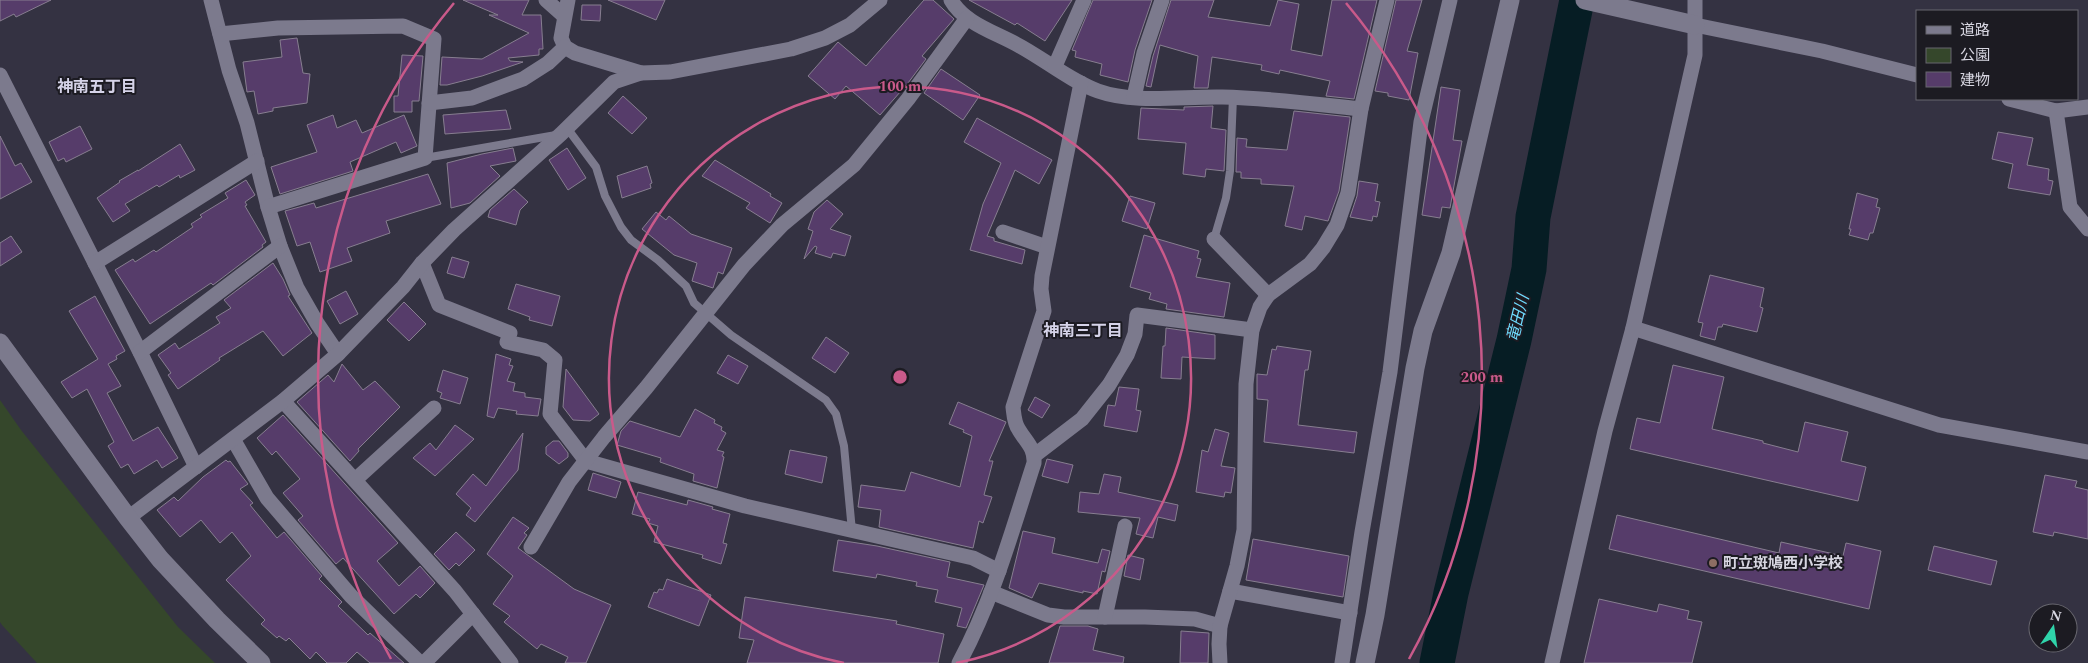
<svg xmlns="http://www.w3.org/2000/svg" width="2088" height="663" font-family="Spectral,'Noto Sans JP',serif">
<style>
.green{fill:#35472b}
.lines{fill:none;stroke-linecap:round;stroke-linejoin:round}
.river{stroke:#061d24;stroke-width:35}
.building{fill:#563c6a;stroke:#877e90}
.service{stroke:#7c7a8d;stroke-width:8}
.minor{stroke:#7c7a8d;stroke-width:15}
.tertiary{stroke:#7c7a8d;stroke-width:19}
.ring{fill:none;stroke:#c95a8a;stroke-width:2.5}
.education-dot{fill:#8d6e63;stroke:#1c1b22;stroke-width:2}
.labels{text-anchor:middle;stroke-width:4;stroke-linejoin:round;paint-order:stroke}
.poi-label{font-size:15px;font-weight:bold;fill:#d7d6e1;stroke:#1c1b22;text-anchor:start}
.neighbourhood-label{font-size:16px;font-weight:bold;fill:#d5d3e8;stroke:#1c1b22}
.water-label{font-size:16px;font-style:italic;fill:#6fdbfe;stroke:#1c1b22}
.centre{fill:#c95a8a;stroke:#1c1b22;stroke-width:2.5}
.ring-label{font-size:15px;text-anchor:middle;font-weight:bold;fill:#c95a8a;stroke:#1c1b22;stroke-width:4;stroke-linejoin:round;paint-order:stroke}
</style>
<rect width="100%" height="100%" fill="#343242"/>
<path class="green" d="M0 400 21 430 178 627 215 663H37L2 625 0 622Z"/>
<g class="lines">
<path class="river" d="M1437 663 1451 593 1514 340 1529 269 1533 217 1577 0"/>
</g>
<g class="building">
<path d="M0 0H51L16 17 14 14 0 21Z"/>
<path d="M463 0H529L522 15H541L543 49H539V55L508 58 510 61 523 62 482 76 447 85H440L442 57 482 59 529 33 489 15H498Z"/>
<path d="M608 0H665L656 20Z"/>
<path d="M924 0H933L954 19 922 56 926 59 908 83 880 115 846 86 835 99 808 76 838 42 866 66Z"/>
<path d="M969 0H1072L1045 41 1017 23 1015 25Z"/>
<path d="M1093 0H1152L1135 50 1128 82 1100 75 1102 64 1075 57 1076 51 1072 50Z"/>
<path d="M1171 0H1214L1208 17 1270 26 1278 0 1299 4 1291 50 1322 56 1332 0H1377L1354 99 1326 96 1330 81 1280 70 1279 74 1261 70 1262 65 1212 57 1208 88H1194L1198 56 1160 45 1151 87 1146 86 1153 56Z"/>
<path d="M1396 0H1422L1407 51 1418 53 1409 100 1388 96V93L1375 91Z"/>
<path d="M582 5H601L600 21 581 20Z"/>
<path d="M297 38 303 73 310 74 307 103 273 108V111L258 114 254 91 247 92 243 62 282 57 280 40Z"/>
<path d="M402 55 423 56 419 101H412V112H394V96H398Z"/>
<path d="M941 69 980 95 963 120 924 93Z"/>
<path d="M1441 87 1460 90 1453 140 1462 141 1450 208 1442 207 1440 218 1422 215Z"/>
<path d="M623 96 647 118 632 134 608 113Z"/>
<path d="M1213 106 1211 128 1226 130 1224 171 1206 169 1205 177 1183 174 1186 143 1138 139 1141 108 1184 110V107Z"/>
<path d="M506 110 511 129 445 134 443 115Z"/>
<path d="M1294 111 1350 117V119L1339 191 1328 221 1305 216 1302 230 1285 226 1294 186 1261 184V179L1241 178V172H1236L1237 138 1247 139 1246 147 1287 150Z"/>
<path d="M333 115 337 128 356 120 362 133 404 115 417 146 401 153 396 142 350 162 353 171 280 194 271 167 317 152 307 125Z"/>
<path d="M977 118 1052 160 1039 184 1015 170 987 236 994 238V241L1025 250 1022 264 970 250 983 204 1001 163 964 142Z"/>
<path d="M80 126 92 149 66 162 64 158 58 161 49 142Z"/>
<path d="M1998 132 2033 138 2027 165 2049 169 2048 180 2053 181 2050 195 2008 188 2013 164 1992 159Z"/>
<path d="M0 136 15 166 21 163 32 182 0 199Z"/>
<path d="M180 144 195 170 180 178 179 175 159 187 157 185 125 204 130 211 113 222 97 198 120 182 119 181 138 170V171Z"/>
<path d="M513 148 516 161 490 166 500 176 470 203 451 208 447 163 482 154Z"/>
<path d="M567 148 586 178 568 190 549 160Z"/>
<path d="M715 160 771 194 770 196 782 203 770 223 746 208 750 203 702 176Z"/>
<path d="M647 166 652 183 650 184 651 188 622 198 617 176Z"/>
<path d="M428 174 441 204 386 221 390 233 347 248 352 261 320 272 310 242 297 246 285 211 314 203 316 208Z"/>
<path d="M246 180 255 195 245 202 247 205 245 206 266 242 262 245 263 247 213 285 211 283 150 324 115 270 133 259 135 262 154 250 156 252 193 227 191 224 202 217 200 215 228 198 225 193Z"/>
<path d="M1359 181 1378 184 1375 201 1380 202 1377 217 1373 216 1372 221 1350 217 1357 196Z"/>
<path d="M514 189 528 202 520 210 516 225 488 217 490 210Z"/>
<path d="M1857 193 1878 199 1876 207 1880 208 1873 233H1870L1868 240 1849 235 1851 229H1849Z"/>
<path d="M1130 196 1155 203 1147 229 1122 221Z"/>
<path d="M827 200 843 214 830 229 851 236 845 256 833 253 831 258 815 253 817 247 815 246 804 259 813 231 808 229 814 212Z"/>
<path d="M656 212 666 220 669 216 691 234 732 248 723 274 718 272 713 288 692 281 697 263 674 255 642 229Z"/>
<path d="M1144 235 1199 251 1197 258 1201 259 1196 277 1230 283 1224 317 1166 309 1167 304 1149 299 1151 293 1130 287Z"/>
<path d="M11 236 22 252 0 266V243Z"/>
<path d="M452 257 469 262 464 278 447 273Z"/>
<path d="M273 263 283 279 290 295 288 296 312 333 283 356 263 331 219 358 220 360 178 389 168 375 171 373 158 355 175 343 179 349 220 323 216 317 231 308 224 300Z"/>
<path d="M1710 275 1764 288 1760 307 1763 308 1757 332 1723 324 1722 327H1718L1715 340 1700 336 1703 323 1698 322Z"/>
<path d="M516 284 560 296 552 326 529 320 530 317 508 309Z"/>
<path d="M346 291 358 314 340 324 327 301Z"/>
<path d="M95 296 125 351 116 356 117 359 108 364 121 386 107 393 133 441 158 427 178 458 162 468 157 460 134 474 128 464 121 468 108 446 114 442 87 389 72 398 61 382 98 359 69 311Z"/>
<path d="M404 302 426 324 409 341 387 320Z"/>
<path d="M1166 328 1215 335V359L1182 357 1181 379 1161 378 1163 346H1165Z"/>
<path d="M826 337 849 353 835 373 812 358Z"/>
<path d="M1277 346 1311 351 1308 370H1305L1298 425 1357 432 1354 453 1264 442 1268 400 1257 399V374L1267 375 1272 349 1276 350Z"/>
<path d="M496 354 511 359 509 365 513 366 507 381 515 383 513 391 525 393V397L541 399 538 416 516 414 517 411 498 408 494 418 487 416Z"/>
<path d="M728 355 748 366 738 384 717 373Z"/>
<path d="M342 364 363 390 375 381 400 407 358 449 359 451 350 461 297 402 328 375 334 382Z"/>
<path d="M1673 365 1724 377 1712 429 1763 441V443L1798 452 1805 422 1848 432 1841 461 1866 467 1858 501 1630 449 1637 418 1660 423Z"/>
<path d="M566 369 599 414 590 421 573 420 563 407Z"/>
<path d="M443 370 468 378 460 404 440 398 442 393 437 391Z"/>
<path d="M1119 387 1139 389 1136 410 1141 411 1137 432 1104 426 1108 405 1115 406Z"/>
<path d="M1035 397 1050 405 1042 418 1028 410Z"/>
<path d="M958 402 1006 422 989 461H993L984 495 992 497 983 523 979 521 973 548 879 527 881 510 858 507 861 485 905 491 911 472 960 487 972 436 963 432 964 430 949 424Z"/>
<path d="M695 409 715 420 714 423 722 427 721 430 726 433 717 450 724 452 722 456 724 457 717 488 693 481 694 474 660 462 661 458 617 445 621 431 630 421 680 437Z"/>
<path d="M283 415 398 543 377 561 399 586 420 566 435 583 420 598 416 594 394 614 343 558 336 564 298 520 303 516 283 493 300 479 276 451 272 455 257 438Z"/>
<path d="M455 425 474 439 435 476 413 458 430 443 436 450Z"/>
<path d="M1215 429 1229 433 1221 466 1235 468 1231 493 1225 492 1224 497 1196 492 1202 450 1208 452Z"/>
<path d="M523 433 518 470 475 522 466 515 471 508 456 494 473 474 486 486Z"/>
<path d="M553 441H559L568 453V457L559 464 546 454V447Z"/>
<path d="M790 450 827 457 822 483 785 474Z"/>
<path d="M1047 459 1073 465 1068 483 1042 476Z"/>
<path d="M226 460 228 462 230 461 248 484 240 489 253 503 250 505 277 538 284 532 322 576 319 579 342 602 338 606 368 635 370 633 404 663H370L357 652 346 663H327L316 652 310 659 289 638 286 641 279 636 277 638 261 624 265 620 226 580 251 556 232 532 220 543 201 520 180 537 157 510 174 497 178 501 203 477Z"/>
<path d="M593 473 621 482 616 498 588 490Z"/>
<path d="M1104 474 1121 477 1118 492 1178 505 1175 521 1158 517 1153 538 1136 534 1140 518 1078 512 1080 492 1099 494Z"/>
<path d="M2045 475 2077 481 2075 487 2088 490V539L2054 532 2053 536 2033 532Z"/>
<path d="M638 492 687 505 688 500 713 507 712 509 730 514 723 543 727 544 721 564 702 558 703 555 654 542 658 526 648 523 650 519 632 514Z"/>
<path d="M1617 515 1779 553 1781 542 1843 556 1846 543 1881 551 1869 609 1609 549Z"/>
<path d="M513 517 529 528 524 533 527 535 518 548 574 589 611 605 586 663H565L568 657 541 644 537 649 504 622 510 616 493 604 513 576 487 554Z"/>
<path d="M1023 531 1055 538 1052 553 1098 563 1102 549 1110 551 1105 572 1102 571 1097 594 1083 591V593L1039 583 1032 598 1009 588Z"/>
<path d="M456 532 475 550 459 566 456 563 449 570 434 554Z"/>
<path d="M1253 539 1349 556 1343 597 1246 580Z"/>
<path d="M838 540 877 546 950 562 947 577 984 585 966 628 957 626 962 608 935 602 938 590 916 586 917 582 877 574 876 578 833 571Z"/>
<path d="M1934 546 1997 561 1991 585 1928 570Z"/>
<path d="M1128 555 1144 559 1140 580 1124 576Z"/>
<path d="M667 579 711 595 699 626 648 607 654 592 657 593 659 589 663 590Z"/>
<path d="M745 597 897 621 896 624 944 634 938 663H747L754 640 739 638Z"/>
<path d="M1599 599 1657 612 1659 604 1689 611 1687 619 1702 622 1692 663H1584Z"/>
<path d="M1060 626H1088L1098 629 1093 650 1124 657 1123 663H1049Z"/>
<path d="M1181 631 1209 633 1208 663H1180Z"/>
</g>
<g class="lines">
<g class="service">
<path d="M567 128 596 167 605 196 621 227 631 240 658 260 686 286 694 303 731 335 826 400 836 414 844 446 852 531"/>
<path d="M425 158 556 135"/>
<path d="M1214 239 1226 198 1230 171 1233 97"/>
</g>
<g class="minor">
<path d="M211 0 229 70 247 123 268 207 280 246 297 288 317 323 338 354"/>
<path d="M546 0 564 16"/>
<path d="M568 0 561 38 565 47 575 53 641 73"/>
<path d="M951 0C964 23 994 32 1016 44 1043 58 1070 81 1098 91 1134 104 1183 96 1222 97 1269 98 1315 104 1361 109"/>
<path d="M1695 25 1822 51 1917 75"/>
<path d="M220 34 278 28 403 26 434 39 425 158 268 207"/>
<path d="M1055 66 1084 0"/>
<path d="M0 75 140 352 196 467"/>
<path d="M1134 97 1144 53 1162 0"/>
<path d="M2009 99 2056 111 2088 107"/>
<path d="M429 103 472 98 523 79 548 63 565 47"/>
<path d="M2056 111 2070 207 2088 229"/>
<path d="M1003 232 1047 247"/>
<path d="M1214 239 1268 295"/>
<path d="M95 263 257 161"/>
<path d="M422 263 439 305 510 333 507 342 543 350 555 360 550 414 586 461 745 506 973 558 999 571"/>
<path d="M1633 328 1939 425 2088 452"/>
<path d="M140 352 280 246"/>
<path d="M283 401 455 591 511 663"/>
<path d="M233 439 267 498 351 596 420 663"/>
<path d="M1035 455 1082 419 1109 385 1127 355 1135 334 1137 315 1252 330"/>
<path d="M355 480 434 408"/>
<path d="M128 518 283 401 338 354 403 287 422 263 454 230 561 134 614 82 641 73 670 72 791 49 825 38 850 25 880 0"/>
<path d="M531 547 569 482 604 437 646 388 744 265 782 225 854 165 908 99 967 18"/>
<path d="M1230 591 1350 613"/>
<path d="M991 592 1048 615 1064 617H1145L1195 619 1220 626"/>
<path d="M1105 617 1125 526"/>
<path d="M424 663 473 614"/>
<path d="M959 663C993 600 1012 531 1034 463 1035 448 1026 442 1019 430 1014 423 1014 415 1013 407L1044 311 1041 289 1042 276 1081 83"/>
<path d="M1220 663 1219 644 1220 626 1237 566 1244 530 1246 384 1252 330 1260 307 1268 295 1310 264 1323 248 1337 225 1348 193 1361 109 1387 0"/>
<path d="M1342 663 1362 532 1390 372 1421 122 1450 0"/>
<path d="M1552 663 1605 431 1633 328 1695 55V0"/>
</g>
<g class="tertiary">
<path d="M1585 0 1695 25"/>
<path d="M0 343 128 518 160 559 217 620 261 663"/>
<path d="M1365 663 1375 615 1415 368 1423 331 1451 253 1510 0"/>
</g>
</g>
<g class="ring">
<path d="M844 663A291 291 0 1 1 956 663"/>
<path d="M391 659A582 582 0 0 1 454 3M1346 3A582 582 0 0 1 1409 659"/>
</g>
<circle class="education-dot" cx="1713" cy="563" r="5"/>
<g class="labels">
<g class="poi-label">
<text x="1723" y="568">町立斑鳩西小学校</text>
</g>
<g class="neighbourhood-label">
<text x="97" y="92">神南五丁目</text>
<text x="1083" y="336">神南三丁目</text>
</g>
<g class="water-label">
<text transform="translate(1517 318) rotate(-76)" y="6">竜田川</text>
</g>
</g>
<circle cx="900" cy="377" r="8" class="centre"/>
<g class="ring-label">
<text x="900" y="91">100 m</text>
<text x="1482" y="382">200 m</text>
</g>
<rect x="1916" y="10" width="162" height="90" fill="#1c1b22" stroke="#67666e"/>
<rect x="1926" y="26" width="25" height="8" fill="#7c7a8d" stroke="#67666e"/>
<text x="1960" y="35" font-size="15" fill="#d7d6e1">道路</text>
<rect x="1926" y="48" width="25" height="15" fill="#35472b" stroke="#67666e"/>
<text x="1960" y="60" font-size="15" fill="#d7d6e1">公園</text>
<rect x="1926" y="72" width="25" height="15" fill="#563c6a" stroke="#67666e"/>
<text x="1960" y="85" font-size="15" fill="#d7d6e1">建物</text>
<g transform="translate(2053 628) rotate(13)"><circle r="24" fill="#1c1b22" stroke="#67666e"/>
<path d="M0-4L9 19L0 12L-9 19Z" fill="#2fd4aa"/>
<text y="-8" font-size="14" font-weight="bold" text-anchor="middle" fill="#d7d6e1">N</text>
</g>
</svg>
